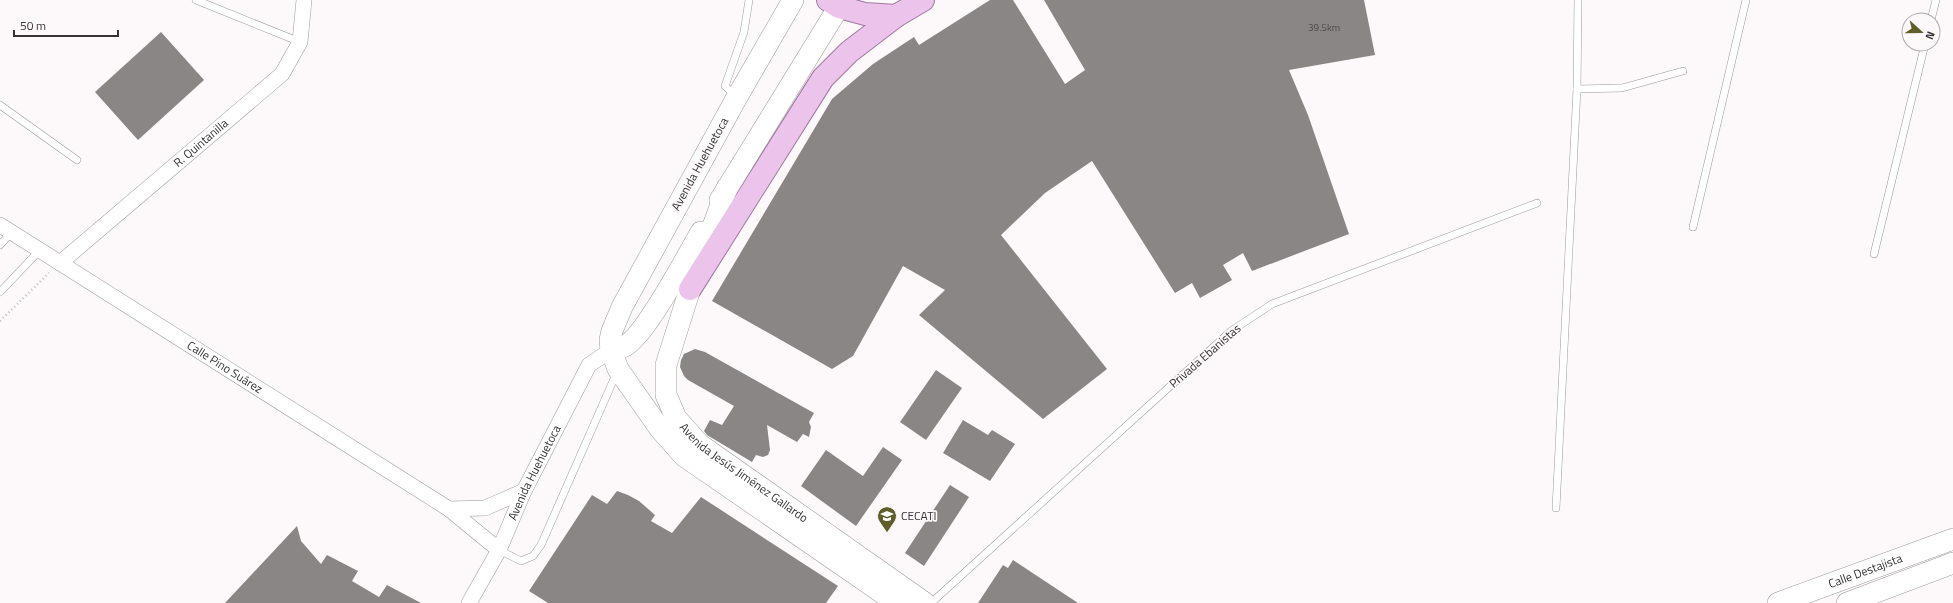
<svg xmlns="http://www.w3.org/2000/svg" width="1953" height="603" font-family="'Titillium Web',sans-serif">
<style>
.building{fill:#8b8686}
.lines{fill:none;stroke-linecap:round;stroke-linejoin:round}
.lane-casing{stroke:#9d999a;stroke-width:8}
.street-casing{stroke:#9d999a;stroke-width:16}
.secondary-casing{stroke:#9d999a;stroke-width:22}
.primary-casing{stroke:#a277a2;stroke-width:24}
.path{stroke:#c0bcbe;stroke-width:2.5;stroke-dasharray:1 3;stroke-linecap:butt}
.lane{stroke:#fff;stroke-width:7}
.street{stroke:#fff;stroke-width:15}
.secondary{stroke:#fff;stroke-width:21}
.primary{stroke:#ebc3eb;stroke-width:22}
.labels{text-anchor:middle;stroke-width:3.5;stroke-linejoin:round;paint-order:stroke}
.number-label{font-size:10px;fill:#4a4848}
.street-label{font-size:12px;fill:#353334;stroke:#fdf8fa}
.poi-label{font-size:12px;fill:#353334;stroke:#fdf8fa;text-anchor:start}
</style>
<rect width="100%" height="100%" fill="#fdf8fa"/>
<g class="building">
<path d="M990 0H1013L1065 84 1085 70 1044 0H1364L1375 55 1289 70 1308 115 1349 234 1252 271 1243 253 1223 265 1232 280 1200 298 1192 283 1175 293 1092 161 1045 193 1001 235 1107 369 1043 419 919 315 945 290 903 266 853 356 832 369 712 301 832 99 873 64 914 37 919 45Z"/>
<path d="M161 32 204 80 138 140 95 92Z"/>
<path d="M695 349 705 352 814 413 809 422 811 427 809 437 803 434 797 442 767 425 770 450 768 455 763 457 756 455 752 462 707 435 704 431 710 420 722 425 734 406 688 380 684 376 680 367 681 360 684 354Z"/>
<path d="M936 370 962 388 926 440 900 422Z"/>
<path d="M963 420 988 435 992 430 1015 444 990 481 943 453Z"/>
<path d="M883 447 902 460 856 526 801 486 826 450 863 476Z"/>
<path d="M950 485 969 497 924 566 905 553Z"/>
<path d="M617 491 628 495 639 501 655 515 651 521 672 533 701 497 838 586 826 603H548L529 591 592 495 607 504Z"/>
<path d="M297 526 301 541 321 564 327 555 358 571 352 581 379 597 387 585 421 603H225Z"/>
<path d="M1013 560 1078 603H978L1003 565 1008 568Z"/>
</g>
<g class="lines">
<g class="lane-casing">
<g id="lane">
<path d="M196 0 300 42"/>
<path d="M1931 20 1936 0"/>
<path d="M1577 89 1622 88 1683 71"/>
<path d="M736 96 725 86 744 32 749 0"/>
<path d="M0 105 77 160"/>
<path d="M1693 227 1746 0"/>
<path d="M0 245 12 232"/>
<path d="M1874 254 1925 44"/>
<path d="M0 292 40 250"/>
<path d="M1556 508 1577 89 1578 0"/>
<path d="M499 550 521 561 533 556 541 545 617 372"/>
<path d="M931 603 1231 331 1272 304 1537 203"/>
</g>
</g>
<g class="street-casing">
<g id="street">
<path id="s1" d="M0 225 449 509 499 550"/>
<path id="s2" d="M60 263 282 74 300 42 304 0"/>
<path d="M449 509 485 508 524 491"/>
<path id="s3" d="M469 603 499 550 524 491 589 365 611 350"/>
</g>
</g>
<g class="secondary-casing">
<g id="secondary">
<path d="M793 0 737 97 622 307 612 331 610 340 611 350 618 369 660 429 684 456 897 603"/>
<path id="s4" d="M727 188 690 289 666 365V395L676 418 699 444 925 603"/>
<path d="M720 200 843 0"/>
<path d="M611 350C615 349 621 348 625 346 646 335 687 256 701 232"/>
<path id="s5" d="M1778 603 1953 539"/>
<path d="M1847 603 1953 563"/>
</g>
</g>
<g class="primary-casing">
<g id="primary">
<path d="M828 0 839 7 865 14 896 16 923 0"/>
<path d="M690 289 823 78 849 52 896 16"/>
</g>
</g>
<path class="path" d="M0 321 49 273"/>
<use href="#lane" class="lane"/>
<use href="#street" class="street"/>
<use href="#secondary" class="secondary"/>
<use href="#primary" class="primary"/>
</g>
<defs>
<g id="school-pin" transform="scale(1)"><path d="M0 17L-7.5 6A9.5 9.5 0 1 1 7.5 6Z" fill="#5f5d2a" stroke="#fdf8fa"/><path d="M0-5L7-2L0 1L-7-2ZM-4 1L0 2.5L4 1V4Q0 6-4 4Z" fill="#fff"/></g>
</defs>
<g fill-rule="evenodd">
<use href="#school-pin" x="887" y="516"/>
</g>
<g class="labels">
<g class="number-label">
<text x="1324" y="31">39.5km</text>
</g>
<g class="street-label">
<text dy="4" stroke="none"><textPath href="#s2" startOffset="185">R. Quintanilla</textPath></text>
<text transform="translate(700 164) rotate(-61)" y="4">Avenida Huehuetoca</text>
<text transform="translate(1205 356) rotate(-41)" y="4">Privada Ebanistas</text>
<text dy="4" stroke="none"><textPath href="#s1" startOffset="266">Calle Pino Suárez</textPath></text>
<text dy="4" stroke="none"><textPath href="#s3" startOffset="146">Avenida Huehuetoca</textPath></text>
<text dy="4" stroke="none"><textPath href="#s4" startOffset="330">Avenida Jesús Jiménez Gallardo</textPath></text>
<text dy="4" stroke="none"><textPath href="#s5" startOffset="93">Calle Destajista</textPath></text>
</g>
<g class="poi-label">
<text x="901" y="520">CECATI</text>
</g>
</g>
<g transform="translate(1921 32) rotate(111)"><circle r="19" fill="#fdf8fa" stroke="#ada9ab"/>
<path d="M0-3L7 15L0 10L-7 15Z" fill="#5f5d2a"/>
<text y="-6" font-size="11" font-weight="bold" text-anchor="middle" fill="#353334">N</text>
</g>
<path d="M14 30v6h104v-6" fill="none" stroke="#353334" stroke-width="2"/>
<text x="20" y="30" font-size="12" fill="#353334" stroke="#fdf8fa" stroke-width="3" paint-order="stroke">50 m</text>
</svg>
